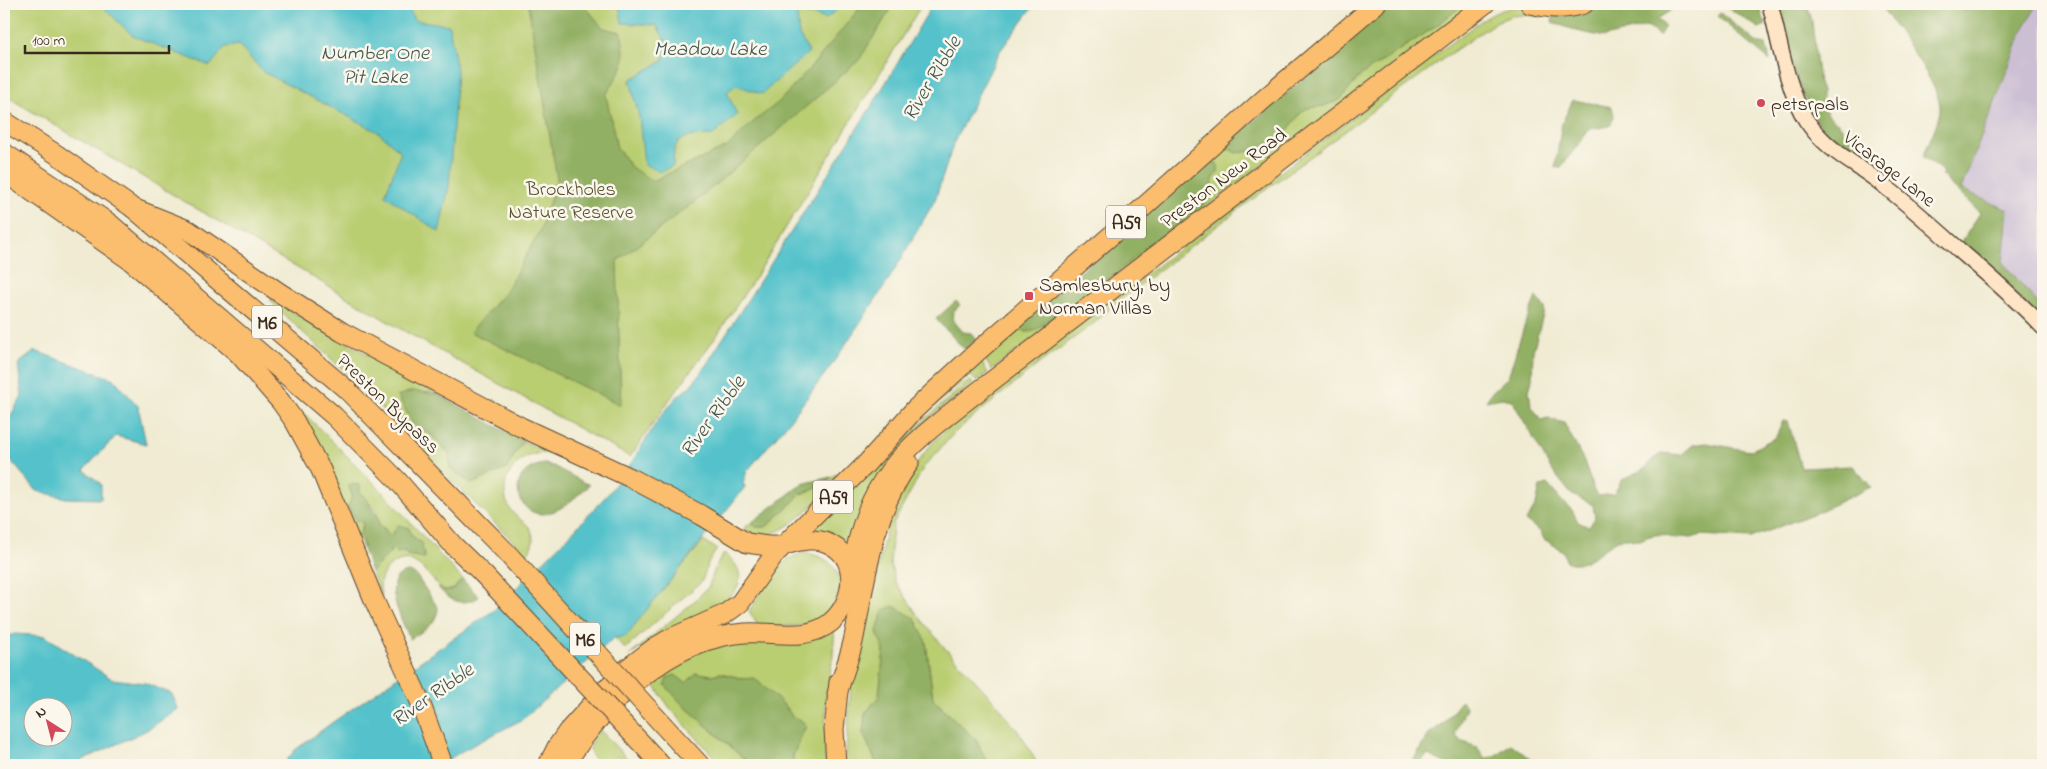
<svg xmlns="http://www.w3.org/2000/svg" width="2047" height="769" font-family="'Indie Flower',sans-serif">
<style>
.industrial{fill:#ccbfd4}
.green{fill:#b9cd71;stroke:#7a7c48}
.forest{fill:#92b063;stroke:#666d40}
.water{fill:#54c2cb;stroke:#487674;fill-rule:evenodd}
.lines{fill:none;stroke-linecap:round;stroke-linejoin:round}
.secondary-casing{stroke:#564739;stroke-width:18}
.highway-casing{stroke:#564739;stroke-width:21}
.secondary{stroke:#fde5c5;stroke-width:15}
.highway{stroke:#fbbd6e;stroke-width:19}
.highway-bridge-casing{stroke:#564739;stroke-width:21;stroke-linecap:butt}
.highway-bridge{stroke:#fbbd6e;stroke-width:19}
.poi-dot{fill:#d1495b;stroke:#fbf7ec;stroke-width:2}
.labels{text-anchor:middle;stroke-width:5;stroke-linejoin:round;paint-order:stroke}
.shield{fill:#fbf7ec;stroke:#75685c;stroke-width:1}
.shield-label{font-size:19px;font-weight:bold;fill:#3b2a1e}
.poi-label{font-size:20px;fill:#3b2a1e;stroke:#fbf7ec;text-anchor:start}
.street-label{font-size:20px;fill:#3b2a1e;stroke:#fbf7ec}
.park-label{font-size:20px;fill:#5a5333;stroke:#fbf7ec}
.water-label{font-size:21px;font-style:italic;fill:#425852;stroke:#fbf7ec}
</style>
<rect width="100%" height="100%" fill="#fbf7ec"/>
<filter id="ink" filterUnits="userSpaceOnUse"><feTurbulence type="fractalNoise" baseFrequency=".02" numOctaves="2"/><feDisplacementMap in="SourceGraphic" scale="10" xChannelSelector="R" yChannelSelector="G"/><feConvolveMatrix kernelMatrix="1 2 1 2 8 2 1 2 1" color-interpolation-filters="sRGB"/></filter>
<filter id="wash" filterUnits="userSpaceOnUse"><feTurbulence type="fractalNoise" baseFrequency=".0096" numOctaves="4" result="noise"/><feDisplacementMap in="SourceGraphic" scale="20" xChannelSelector="R" yChannelSelector="G"/><feGaussianBlur stdDeviation="1.12" result="paint"/><feColorMatrix in="noise" values="0 0 0 0 0 0 0 0 0 0 0 0 0 0 0 0 0 1.4 0 .05"/><feComposite in="paint" operator="in"/></filter>
<g filter="url(#wash)">
<rect width="100%" height="100%" fill="#f0ebd2"/>
<path class="industrial" d="M2038 4H2043V309L2003 263 2008 210 1961 189 2023 29Z"/>
<g class="green">
<path d="M4 4H922L760 270 715 338 670 399 630 457 399 328 4 95Z"/>
<path d="M1464 4H1474L992 370 983 357 1022 323 1026 332 1034 331 1122 268 1208 201 1213 179 1218 172V166L1215 162H1207L1229 142 1236 153 1285 134 1302 111 1308 108 1323 106 1340 100 1361 75 1433 28Z"/>
<path d="M1516 7 1544 13 1542 17 1524 15 1511 16 1496 22 1451 53 1238 210 1119 301 1093 324 1041 362 955 432 924 467 893 524 890 563 895 581 917 614 943 646 998 705 1023 738 1038 765H989L976 740 933 699 926 642 877 632 884 650 879 696 865 714 863 733 877 765H845L851 686 891 509 908 476 928 448 952 422 1449 44C1469 31 1491 9 1516 7Z"/>
<path d="M270 299 437 394 412 391 399 396 413 424 431 435 449 454 506 469 523 441 551 454C536 452 526 455 516 465 502 478 501 500 514 514 521 522 529 523 532 533 535 542 531 548 527 555L457 486 357 383 276 307Z"/>
<path d="M980 360 988 373 976 381 970 375 910 427H907Z"/>
<path d="M970 380 973 384 934 414 910 437 848 549 808 532 868 470 872 474 918 425Z"/>
<path d="M304 413 376 485 462 579 454 589 446 591C428 581 415 543 388 568 379 577 379 586 382 598L371 572 390 553 392 548 405 551 407 555 424 557C418 536 414 536 394 531L392 535 388 534 384 528 379 526 377 512 360 493 348 484 363 523 365 547 362 546 299 416Z"/>
<path d="M836 474 837 480C819 498 784 542 754 534 751 533 747 530 744 528L751 523 757 527H766L801 494 822 486Z"/>
<path d="M703 541 717 549 708 563 702 581 625 649 615 638 625 636Z"/>
<path d="M724 553C773 592 695 616 668 631 654 638 641 648 629 656L698 598 709 586 716 566Z"/>
<path d="M803 553C847 556 851 601 816 620 799 629 777 626 758 626L749 611 775 571 788 559Z"/>
<path d="M835 625 833 655 826 697 825 765H793V755L806 726 801 720 793 717 782 703 744 679 721 673 712 675 696 673 682 704 751 765H721L670 708 651 681 671 666 705 649Z"/>
<path d="M600 730 632 764 618 756 604 763 605 765H598C587 749 587 745 600 730Z"/>
</g>
<g class="forest">
<path d="M528 4H586L584 5 603 28 621 32C628 67 623 65 606 95L617 148 631 167 652 181 727 147 752 123 779 102 812 66 863 4H894L859 60 784 126 696 201 617 261 621 405 470 332 506 291 540 231 557 179Z"/>
<path d="M1387 4H1464L1433 28 1361 75 1340 100 1323 106 1308 108 1302 111 1285 134 1261 150 1236 153 1229 149 1227 145 1229 142 1343 46 1349 38Z"/>
<path d="M1600 4H1675L1670 11 1657 19 1665 26 1659 36 1647 26 1605 37 1577 31 1552 22 1553 17 1585 12Z"/>
<path d="M1722 4H1758L1766 25 1759 28Z"/>
<path d="M1774 4H1807L1812 21 1819 84 1822 91V105L1829 116 1841 126 1845 135 1853 138 1861 148 1857 159C1802 126 1790 62 1774 4Z"/>
<path d="M1881 4H2038L2023 29 1961 189 2008 210 2003 263 2043 309V322L1961 243 1980 213 1942 176 1944 172 1923 157C1928 144 1939 122 1940 109 1942 88 1896 28 1883 9Z"/>
<path d="M1720 13 1756 42 1766 44 1770 61 1717 16Z"/>
<path d="M1573 100 1612 107 1614 116 1610 126 1590 129 1561 167 1555 168 1562 123Z"/>
<path d="M1207 162H1216L1218 166V172L1213 179 1208 201 1122 268 1034 331C1028 332 1024 333 1020 327L1022 323Z"/>
<path d="M1536 297 1545 308 1533 351 1532 380 1529 391 1531 405 1541 420 1548 418 1564 423 1584 461 1594 491 1599 496 1614 494 1622 480 1647 467 1652 460 1662 453 1681 455 1693 445 1706 443 1750 451 1776 437 1783 421H1788L1801 468 1853 466 1871 487 1820 511 1750 538 1702 535 1691 538 1683 537 1676 539C1667 536 1659 533 1650 536 1646 537 1643 540 1639 540 1633 541 1627 536 1620 539 1603 546 1585 571 1566 561L1563 551 1544 539 1540 531 1526 521 1536 505 1540 487 1547 484 1561 500 1572 510 1578 522 1589 527 1595 518 1593 505 1571 494 1551 469 1512 400 1502 398 1486 401 1492 392 1508 377 1524 327Z"/>
<path d="M956 301 960 305 953 312 952 319 963 332 971 333 977 339 965 350 936 319Z"/>
<path d="M412 391 437 394 523 441 506 469 471 484 450 468 449 454 431 435 413 424 398 396Z"/>
<path d="M545 464 553 466 589 485C578 495 566 507 552 512 518 525 500 469 545 464Z"/>
<path d="M831 477 822 486 801 494 766 527H757L751 523 802 484Z"/>
<path d="M348 484 360 485V493L367 498C369 509 380 514 379 526L384 528 388 534 392 535 398 525 409 528 411 535 423 544 422 548 425 558 407 555 405 551 397 553 392 548 390 553 371 572 362 546 364 547 360 534 363 523 356 520 348 508 352 495Z"/>
<path d="M409 572 416 575 438 608C437 625 422 631 410 639 403 622 377 575 409 572Z"/>
<path d="M462 579 479 597C462 607 449 601 438 587L446 591 454 589Z"/>
<path d="M893 606 915 618 926 642 933 699 976 740 989 765 877 764 863 733 865 714 879 696 884 650 877 632 883 610Z"/>
<path d="M696 673 712 675 720 673 744 679 754 678 782 703 793 717 801 720 806 726 793 755V765H751L682 704 665 685 667 678 675 675 686 683Z"/>
<path d="M1462 700 1466 707 1455 735 1461 741 1477 747 1485 758 1493 757 1511 744 1538 765H1449L1428 755 1423 759 1420 765H1410L1430 733 1444 723Z"/>
</g>
<g class="water">
<path d="M100 4H416L409 7 414 20 449 25 457 71 449 186 439 232 385 195 401 152 378 132 263 72 239 45 225 47 210 66 133 36Z"/>
<path d="M619 4H841L842 5 826 19 815 15 797 14 799 35 809 52 762 94 736 85 727 92 737 115 713 135 693 136 679 140 674 150 673 166 660 172 644 164 639 117 630 80 664 60 666 41 656 25 622 23Z"/>
<path d="M933 4H1035L1000 51 954 142 935 200 888 281 831 366 787 424 747 471 743 483 745 487 625 637 614 638 523 719 462 751 440 765H283L295 750 333 722 493 611 568 537 608 494 630 465 658 420 676 398 690 386 701 373 876 99Z"/>
<path d="M35 351 114 379 138 406 146 444 116 436 84 470 101 484V499L66 498 37 491 6 455 4 427 22 396 18 364Z"/>
<path d="M15 634 45 636 112 679 145 683 172 694 178 709 147 730 72 765H4V637ZM62 706V736H32V706Z"/>
</g>
</g>
<g filter="url(#ink)">
<g class="lines">
<g class="secondary-casing">
<path id="secondary" d="M1770 4C1779 39 1787 90 1806 120 1829 154 1857 163 1887 188 1914 209 1939 232 1965 255 1992 278 2018 301 2043 327"/>
</g>
<g class="highway-casing">
<g id="highway">
<path d="M1530 4C1552 9 1563 10 1584 4"/>
<path d="M4 121 56 154 133 208 346 389 506 552"/>
<path d="M4 153 109 223 334 416 398 481 453 545 483 574"/>
<path d="M4 172 131 261 238 353 281 402 295 422 321 470 374 600 419 699 443 765"/>
<path d="M133 208 188 230 280 293 342 332 521 427 631 478 701 515 747 543 768 546H783"/>
<path d="M852 572C866 474 907 447 980 390L1485 4"/>
<path d="M837 694C842 677 849 659 853 642 866 581 871 515 909 463"/>
<path d="M664 726 700 765"/>
<path d="M642 744 661 765"/>
<path d="M548 765 557 747 568 731 604 691 625 670 654 648 671 638 725 614 740 603 774 555 866 464 914 410 978 351 1138 212 1263 100 1376 4"/>
<path d="M565 765C603 704 669 638 745 633 774 631 805 642 830 623 856 602 861 555 825 542 812 537 797 542 784 545"/>
<path d="M836 765 834 729 839 682"/>
</g>
</g>
<use href="#secondary" class="secondary"/>
<use href="#highway" class="highway"/>
<g class="highway-bridge-casing">
<g id="highway-bridge">
<path d="M506 552 664 726"/>
<path d="M483 574 642 744"/>
</g>
</g>
<use href="#highway-bridge" class="highway-bridge"/>
</g>
</g>
<g class="poi-dot">
<circle cx="1761" cy="103" r="5"/>
<rect x="1024" y="291" width="10" height="10" rx="2.5"/>
</g>
<g class="labels">
<g class="shield">
<rect x="1106" y="205.5" width="40" height="33" rx="4"/>
<rect x="252" y="305.5" width="30" height="33" rx="4"/>
<rect x="813" y="480.5" width="40" height="33" rx="4"/>
<rect x="570" y="622.5" width="30" height="33" rx="4"/>
</g>
<g class="shield-label">
<text x="1126" y="229">A59</text>
<text x="267" y="329">M6</text>
<text x="833" y="504">A59</text>
<text x="585" y="646">M6</text>
</g>
<g class="poi-label">
<text x="1771" y="110">petsrpals</text>
<text x="1039" y="291">Samlesbury, by<tspan x="1039" dy="23">Norman Villas</tspan></text>
</g>
<g class="street-label">
<text transform="translate(1890 168) rotate(38)" y="7">Vicarage Lane</text>
<text transform="translate(1223 177) rotate(-37)" y="7">Preston New Road</text>
<text transform="translate(389 403) rotate(44)" y="7">Preston Bypass</text>
</g>
<g class="park-label">
<text x="571" y="195">Brockholes<tspan x="571" dy="23">Nature Reserve</tspan></text>
</g>
<g class="water-label">
<text x="710" y="55">Meadow Lake</text>
<text x="375" y="59">Number One<tspan x="375" dy="24">Pit Lake</tspan></text>
<text transform="translate(931 78) rotate(-59)" y="7">River Ribble</text>
<text transform="translate(712 416) rotate(-54)" y="7">River Ribble</text>
<text transform="translate(432 694) rotate(-35)" y="7">River Ribble</text>
</g>
</g>
<rect width="2047" height="769" fill="none" stroke="#fbf7ec" stroke-width="20"/>
<g transform="translate(48 722) rotate(324)"><circle r="24" fill="#fbf7ec" stroke="#aea59a"/>
<path d="M0-4L9 19L0 12L-9 19Z" fill="#d1495b"/>
<text y="-8" font-size="14" font-weight="bold" text-anchor="middle" fill="#3b2a1e">N</text>
</g>
<path d="M25 45v8h144v-8" fill="none" stroke="#3b2a1e" stroke-width="2.5"/>
<text x="32" y="45" font-size="15" fill="#3b2a1e" stroke="#fbf7ec" stroke-width="4" paint-order="stroke">100 m</text>
</svg>
